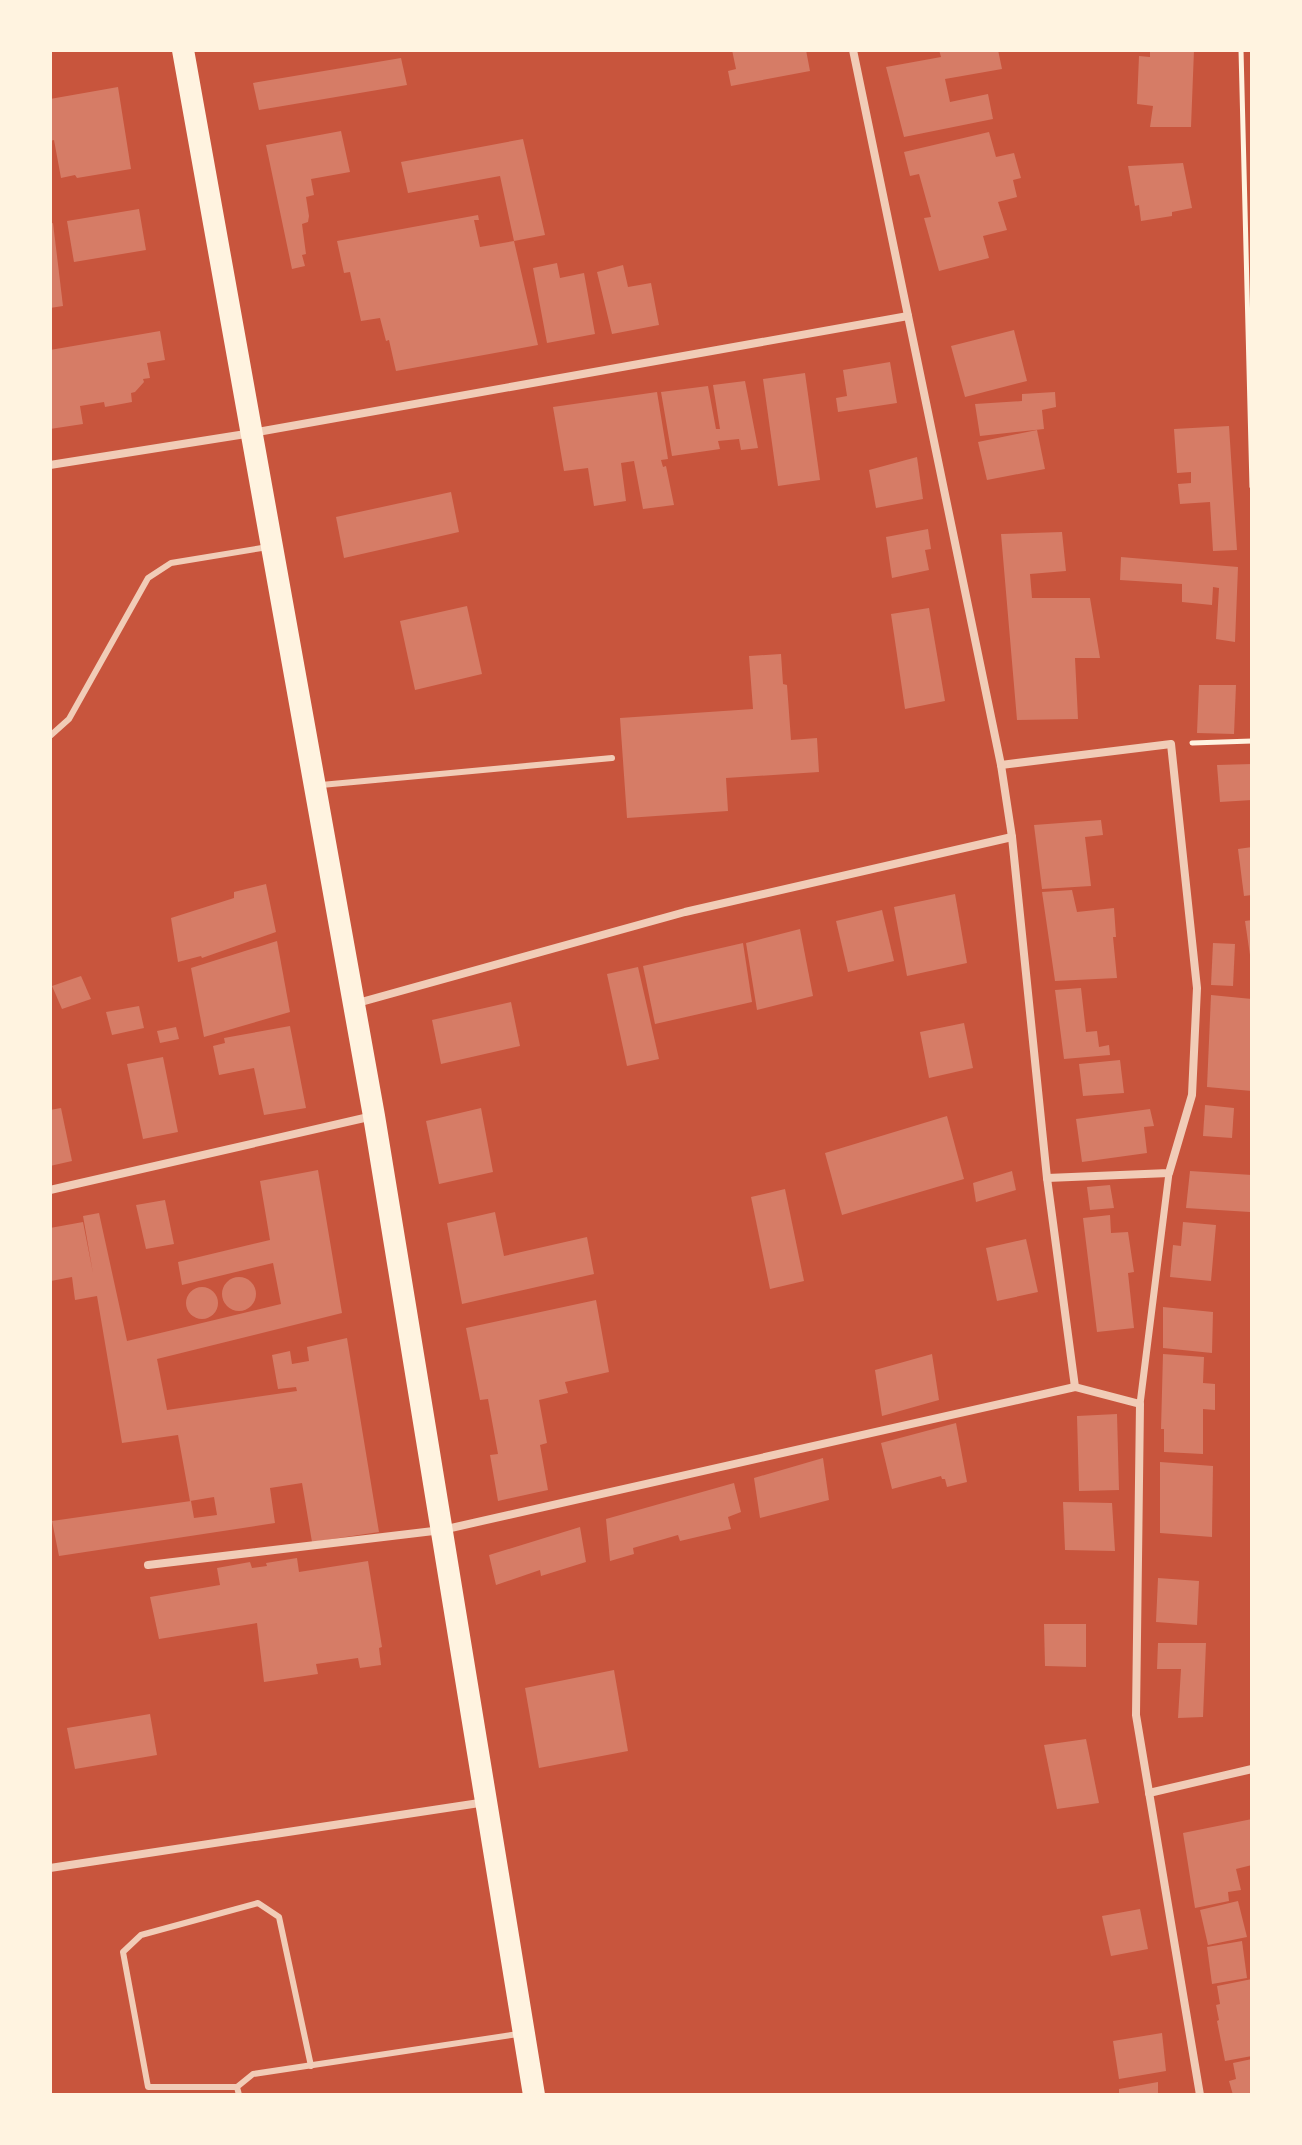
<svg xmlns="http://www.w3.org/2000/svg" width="1302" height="2145" font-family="Karla,sans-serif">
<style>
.building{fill:#d67c66}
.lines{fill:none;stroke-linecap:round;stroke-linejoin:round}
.path{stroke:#fff3e0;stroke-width:5}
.service{stroke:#f1ccb7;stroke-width:6}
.pedestrian{stroke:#f1ccb7;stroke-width:7}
.minor{stroke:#f1ccb7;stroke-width:8}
.trunk{stroke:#fff3e0;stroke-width:22}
</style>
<rect width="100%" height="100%" fill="#c8553d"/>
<g class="building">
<path d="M732 50H806L810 71 731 86 728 71 736 69Z"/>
<path d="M939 50H998L1002 69 945 79 950 102 988 94 993 119 904 137 886 67 941 57Z"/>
<path d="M1150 50H1194L1191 127H1150L1153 106 1137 104 1139 56 1150 57Z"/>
<path d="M401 58 407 85 259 110 253 83Z"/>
<path d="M118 87 131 169 77 178 75 175 61 178 54 140 50 141V99Z"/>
<path d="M341 131 350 172 311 179 314 195 306 197 309 216 308 222 302 224 306 254 302 255 305 266 292 269 266 145Z"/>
<path d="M989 132 996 157 1014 153 1021 178 1013 180 1017 197 998 202 1007 230 983 236 989 258 939 271 924 218 931 217 919 174 910 176 904 152Z"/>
<path d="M523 139 545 235 514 241 500 176 408 193 401 162Z"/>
<path d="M1183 163 1192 208 1172 212V216L1141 221 1139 205 1135 206 1128 166Z"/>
<path d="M139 209 146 250 74 262 67 221Z"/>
<path d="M478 215 479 220H474L480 247 514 241 538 345 396 371 389 340 386 341 380 318 361 321 350 272 344 273 337 241Z"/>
<path d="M53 223 63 306 50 308V224Z"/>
<path d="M557 263 560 278 584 273 595 334 547 343 533 268Z"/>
<path d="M623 265 628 287 651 283 659 325 612 334 597 272Z"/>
<path d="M1014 330 1027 381 965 397 951 346Z"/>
<path d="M160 331 165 360 147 363 150 378 143 379 144 382 135 392 131 393 132 402 105 407 104 402 80 406 83 424 50 429V350Z"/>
<path d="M890 362 897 403 838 412 836 398 847 396 843 370Z"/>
<path d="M805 373 820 480 778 486 763 379Z"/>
<path d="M745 381 758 448 741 450 739 439 718 441 720 449 672 456 661 392 708 386 716 429H720L713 385Z"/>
<path d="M657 392 668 459 661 460 663 467 666 466 674 505 643 509 634 461 621 463 626 501 594 506 588 468 564 471 553 407Z"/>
<path d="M1055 392 1056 407 1042 410 1044 429 980 436 975 404 1022 401V394Z"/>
<path d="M1229 426 1237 550 1213 551 1210 502 1180 504 1178 484 1191 483V472L1177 473 1174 429Z"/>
<path d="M1037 430 1045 469 987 480 978 442Z"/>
<path d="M917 457 923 499 876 508 869 470Z"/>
<path d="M451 492 459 532 344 558 336 517Z"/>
<path d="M928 529 931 549 925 550 929 570 892 578 886 537Z"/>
<path d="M1062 532 1066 571 1030 574 1032 598H1090L1100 658H1075L1078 719 1017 720 1001 534Z"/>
<path d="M1121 557 1238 567 1235 642 1216 639 1219 588 1213 587 1212 605 1182 602V584L1120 580Z"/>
<path d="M467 606 482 674 415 690 400 621Z"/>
<path d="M929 608 945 701 905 709 891 614Z"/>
<path d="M781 654 783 684 787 685 791 740 817 738 819 772 726 778 728 811 627 818 620 718 753 709 749 656Z"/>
<path d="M1199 685H1236L1234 734 1197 733Z"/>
<path d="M1252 764V800L1220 802 1217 765Z"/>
<path d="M1101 820 1103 835 1085 837 1091 886 1042 889 1034 825Z"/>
<path d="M1252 847V895L1244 896 1238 849Z"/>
<path d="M266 884 276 932 202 958 201 956 178 962 171 918 234 898V892Z"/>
<path d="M1072 890 1077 912 1114 908 1116 937H1113L1117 978 1055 981 1042 892Z"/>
<path d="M955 894 967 963 907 976 894 907Z"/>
<path d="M882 910 894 961 848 972 836 921Z"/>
<path d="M1252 920V955H1250L1245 921Z"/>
<path d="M800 929 813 996 757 1010 746 943Z"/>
<path d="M277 941 290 1012 204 1037 191 968Z"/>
<path d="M743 943 752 1002 655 1024 643 966Z"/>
<path d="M1213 943 1235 944 1233 986 1211 985Z"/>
<path d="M638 967 659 1059 627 1066 607 974Z"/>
<path d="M81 976 91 999 62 1009 52 986Z"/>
<path d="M1081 988 1086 1032 1097 1031 1099 1047 1109 1045 1110 1055 1064 1059 1055 990Z"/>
<path d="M1211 995 1252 999V1091L1207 1087Z"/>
<path d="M511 1002 520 1046 441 1064 432 1020Z"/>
<path d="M139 1006 144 1028 112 1035 106 1012Z"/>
<path d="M964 1023 973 1068 929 1078 920 1032Z"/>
<path d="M290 1026 306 1108 264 1115 254 1068 219 1075 213 1046 225 1043 224 1038Z"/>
<path d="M176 1027 179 1039 160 1043 157 1031Z"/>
<path d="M163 1057 178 1132 143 1139 127 1064Z"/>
<path d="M1120 1060 1124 1093 1083 1096 1079 1064Z"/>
<path d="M1205 1105 1234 1108 1232 1138 1203 1136Z"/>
<path d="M61 1108 72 1161 50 1166V1110Z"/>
<path d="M481 1108 493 1172 439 1184 426 1121Z"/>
<path d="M1150 1109 1154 1126 1144 1127 1147 1153 1082 1162 1076 1119Z"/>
<path d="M947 1116 964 1179 842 1215 825 1153Z"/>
<path d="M318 1170 342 1313 157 1359 167 1410 297 1391 296 1387 278 1389 272 1355 290 1351 292 1364 309 1361 307 1347 347 1338 379 1532 312 1542 302 1483 270 1488 275 1523 59 1556 52 1521 191 1501 194 1518 217 1515 214 1497 190 1501 178 1435 122 1443 97 1296 75 1300 72 1277 51 1281 50 1228 83 1222 93 1273 83 1216 99 1213 127 1341 281 1304 273 1263 182 1285 178 1262 270 1240 260 1181Z"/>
<path d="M1012 1171 1016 1190 976 1202 973 1183Z"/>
<path d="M1190 1171 1252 1175 1250 1212 1186 1208Z"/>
<path d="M1110 1185 1114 1208 1090 1210 1087 1187Z"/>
<path d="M785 1189 804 1281 770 1289 751 1197Z"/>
<path d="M165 1200 174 1244 146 1249 136 1205Z"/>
<path d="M495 1212 504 1256 587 1237 594 1274 462 1304 447 1223Z"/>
<path d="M1110 1215 1111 1233 1128 1232 1134 1272 1128 1273 1134 1328 1097 1332 1083 1218Z"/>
<path d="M1183 1222 1216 1225 1211 1281 1170 1277 1173 1245 1181 1246Z"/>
<path d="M1026 1239 1038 1292 997 1301 986 1248Z"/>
<circle cx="239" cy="1294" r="17"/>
<circle cx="202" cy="1303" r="16"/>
<path d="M596 1300 609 1372 565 1382 568 1393 539 1400 547 1443 540 1445 548 1490 498 1501 490 1455 498 1454 488 1399 480 1400 466 1328Z"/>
<path d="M1163 1307 1213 1312 1212 1353 1163 1348Z"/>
<path d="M932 1354 939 1400 882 1416 875 1370Z"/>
<path d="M1163 1354 1204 1357 1203 1383 1215 1384V1410L1203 1409V1454L1164 1452V1429H1161Z"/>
<path d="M1117 1414 1119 1490 1079 1491 1077 1416Z"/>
<path d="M956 1423 967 1482 947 1487 945 1479H942L941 1476 892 1489 881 1443Z"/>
<path d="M823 1458 829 1500 760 1518 754 1478Z"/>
<path d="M1160 1462 1213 1466 1212 1537 1160 1533Z"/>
<path d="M734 1483 741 1512 728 1517 731 1529 680 1541 678 1535 633 1548 634 1554 610 1561 606 1519Z"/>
<path d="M1063 1502 1112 1503 1115 1551 1065 1550Z"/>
<path d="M580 1527 586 1562 541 1576 540 1570 496 1585 489 1555Z"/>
<path d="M297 1558 299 1572 368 1561 382 1647 379 1648 381 1665 360 1668 358 1658 316 1664 318 1674 264 1682 257 1623 159 1639 150 1597 220 1585 217 1568 250 1562 252 1568 267 1566 266 1563Z"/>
<path d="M1158 1578 1199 1581 1197 1625 1156 1622Z"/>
<path d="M1044 1624H1086V1667L1045 1666Z"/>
<path d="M1158 1643H1206L1203 1717 1178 1718 1181 1669H1157Z"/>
<path d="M614 1670 628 1751 539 1768 525 1688Z"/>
<path d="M150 1714 157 1755 75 1769 67 1728Z"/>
<path d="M1086 1739 1099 1803 1057 1809 1044 1745Z"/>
<path d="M1252 1819V1865L1236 1869 1241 1890 1228 1892 1229 1901 1195 1908 1183 1833Z"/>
<path d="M1238 1901 1247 1937 1208 1945 1200 1910Z"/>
<path d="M1140 1909 1148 1949 1111 1956 1102 1916Z"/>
<path d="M1242 1941 1247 1978 1212 1984 1207 1947Z"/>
<path d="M1252 1979V2056L1225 2061 1217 2021 1219 2020 1216 2005 1220 2004 1217 1986Z"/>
<path d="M1162 2033 1166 2071 1119 2079 1113 2041Z"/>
<path d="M1252 2059V2095H1233L1229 2081 1236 2079 1233 2063Z"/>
<path d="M1158 2082V2095H1119V2089Z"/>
</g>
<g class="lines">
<g class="path">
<path d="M1241 50 1252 487"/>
<path d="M1192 743 1252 741"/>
</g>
<g class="service">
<path d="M50 736 69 719 148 578 171 563 268 547"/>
<path d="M321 785 612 758"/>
<path d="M237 2087H148L123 1952 141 1935 258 1903 279 1917 311 2066"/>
<path d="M239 2095 237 2087 253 2074 518 2034"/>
</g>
<path class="pedestrian" d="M1140 1404 1169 1173"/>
<g class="minor">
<path d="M853 50 1001 765 1012 837 1047 1178 1075 1387"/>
<path d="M50 465 252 433 908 316"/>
<path d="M1001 765 1171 744 1197 988 1192 1095 1169 1173 1047 1178"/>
<path d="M354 1004 685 912 1012 837"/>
<path d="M50 1190 373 1116"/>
<path d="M148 1565 442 1530 1075 1387 1140 1404 1136 1715 1200 2095"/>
<path d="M1149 1793 1252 1769"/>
<path d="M50 1868 486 1802"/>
</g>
<path class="trunk" d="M183 50 374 1116 534 2095"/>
</g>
<rect width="1302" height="2145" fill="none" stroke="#fff3e0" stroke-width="104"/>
</svg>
